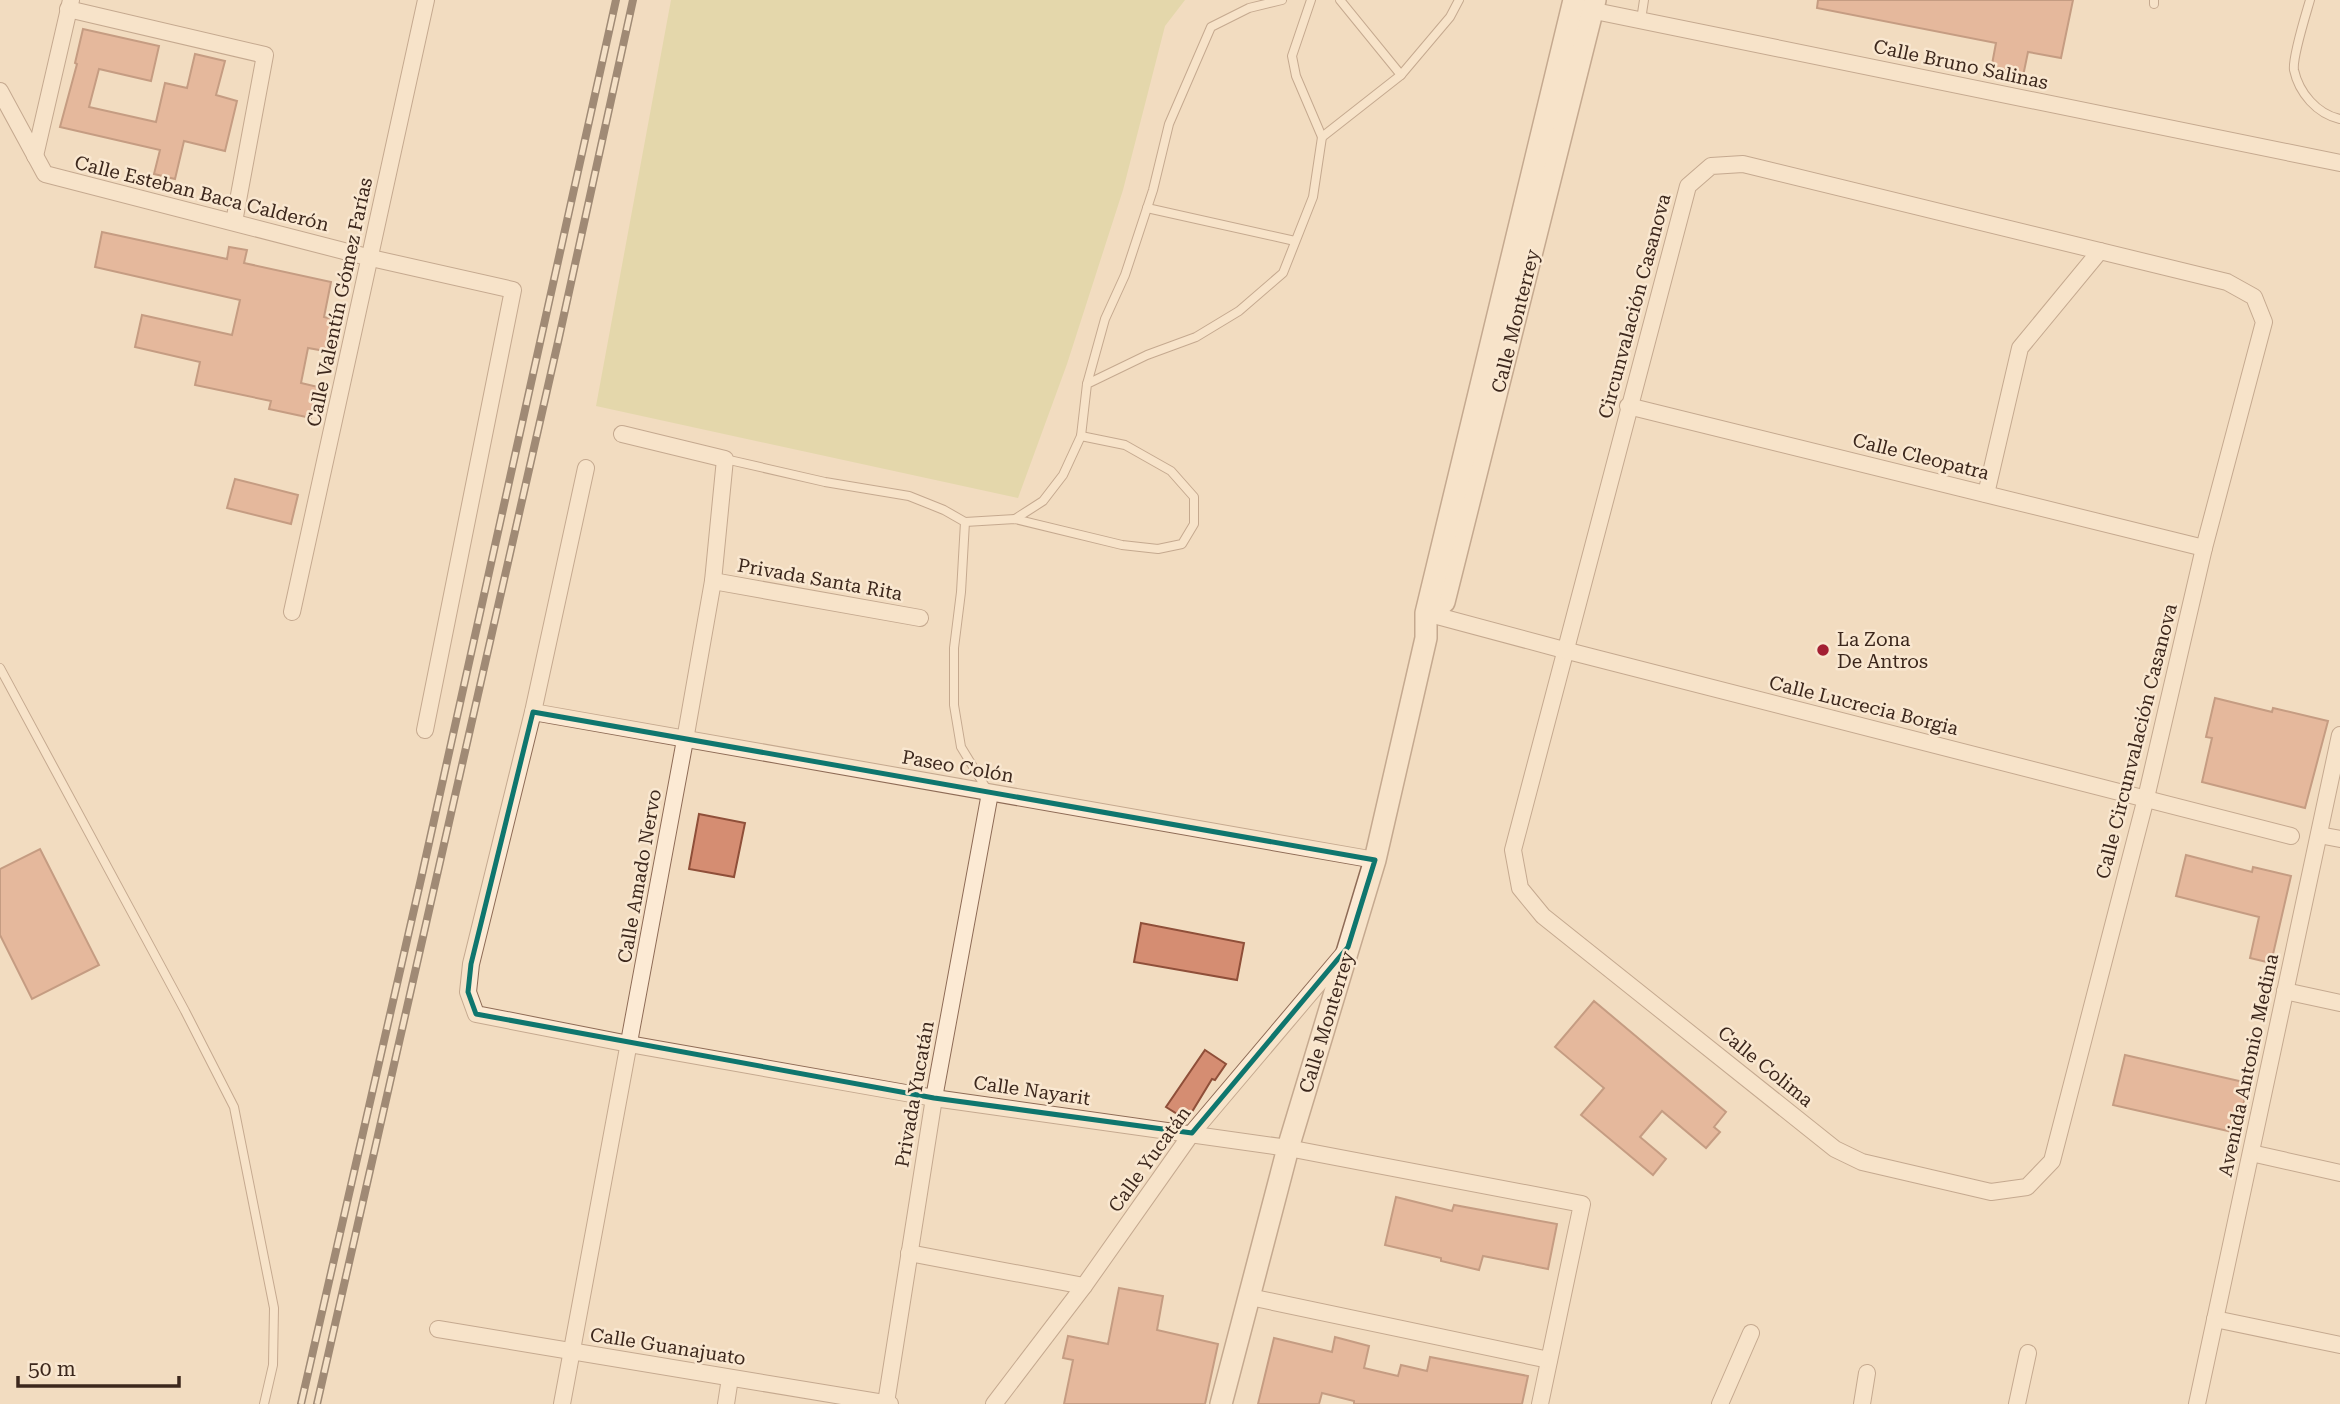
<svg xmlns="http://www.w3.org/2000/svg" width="2340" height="1404" font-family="'Roboto Serif',serif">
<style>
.green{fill:#d2d093}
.building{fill:#d58d72;stroke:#8f4f39;stroke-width:2}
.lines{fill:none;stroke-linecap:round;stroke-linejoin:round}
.service-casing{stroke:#8e6b56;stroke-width:10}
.minor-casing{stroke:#8e6b56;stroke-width:18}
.tertiary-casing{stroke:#8e6b56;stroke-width:24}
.service{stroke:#fcead4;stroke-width:8}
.minor{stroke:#fcead4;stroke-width:16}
.tertiary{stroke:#fcead4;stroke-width:21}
.rail-casing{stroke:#3c271c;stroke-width:8}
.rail{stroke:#f9e7d0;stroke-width:5;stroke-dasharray:16;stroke-linecap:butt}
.marked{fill:none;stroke:#0f766e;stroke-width:5;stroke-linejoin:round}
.poi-dot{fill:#a31f33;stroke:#f9e7d0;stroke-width:2.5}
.labels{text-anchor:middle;stroke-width:5;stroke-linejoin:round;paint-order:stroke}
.street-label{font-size:19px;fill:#3c271c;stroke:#f9e7d0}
.poi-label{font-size:19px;fill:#3c271c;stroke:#f9e7d0;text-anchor:start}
</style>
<rect width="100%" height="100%" fill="#f2dcc0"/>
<path class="green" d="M671 0H1185L1165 26 1123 190 1067 364 1018 498 596 406Z"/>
<g class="building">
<path d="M1818 0H2073L2061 58 2028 52 2022 81 1990 75 1996 43 1817 8Z"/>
<path d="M83 29 159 46 151 81 99 69 89 107 156 122 165 83 187 88 195 54 225 61 216 95 237 101 225 151 184 141 175 179 154 174 160 150 60 127 77 64 75 63Z"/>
<path d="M102 232 227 259 229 247 247 250 244 263 331 282 324 317 332 319 325 351 308 348 301 383 318 387 311 418 269 409 271 401 195 385 200 362 135 347 142 315 232 335 240 300 95 267Z"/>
<path d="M235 479 298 495 291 524 227 508Z"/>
<path d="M2215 698 2272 712 2273 708 2328 721 2305 808 2202 782 2212 738 2206 737Z"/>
<path d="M699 814 745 823 734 877 689 869Z"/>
<path d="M40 849 99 965 32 999 0 935V869Z"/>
<path d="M2186 855 2252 872 2253 867 2291 876 2271 963 2250 958 2259 917 2176 896Z"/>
<path d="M1141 923 1244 943 1237 980 1134 962Z"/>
<path d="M1594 1001 1726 1112 1714 1127 1720 1132 1706 1148 1662 1111 1640 1137 1666 1159 1653 1175 1581 1115 1604 1088 1555 1047Z"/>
<path d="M1205 1050 1226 1064 1215 1080 1212 1079 1187 1120 1166 1107Z"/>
<path d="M2125 1055 2248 1083 2237 1133 2113 1105Z"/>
<path d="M1396 1197 1452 1211 1454 1205 1557 1224 1548 1269 1483 1256 1479 1270 1441 1261V1258L1385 1245Z"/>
<path d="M1119 1288 1163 1296 1157 1330 1218 1344 1205 1404H1064L1073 1360 1063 1358 1068 1336 1108 1344Z"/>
<path d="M1335 1337 1369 1346 1364 1368 1398 1376 1401 1365 1427 1371 1430 1357 1528 1376 1522 1404H1354V1401L1322 1393 1319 1404H1258L1274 1338 1332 1352Z"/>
</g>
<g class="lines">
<g class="service-casing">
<g id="service">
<path d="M1311 0 1292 56 1296 76 1322 137"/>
<path d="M1340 0 1401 75"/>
<path d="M2154 0V4"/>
<path d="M2310 0C2306 14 2292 58 2294 70 2299 93 2317 114 2340 119"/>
<path d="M1641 20 1644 0"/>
<path d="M1147 208 1295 241"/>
<path d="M1087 384 1105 319 1125 275 1153 190 1169 124 1211 27 1249 8 1282 0"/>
<path d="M725 459 825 482 909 496 944 510 965 522 961 592 954 648V705L961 747 989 793"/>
<path d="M1015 519 1043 501 1063 475 1081 436 1087 384 1147 355 1196 337 1239 311 1283 273 1313 197 1322 137 1401 75 1450 17 1459 0"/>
<path d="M965 522 1015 519 1122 545 1158 549 1182 544 1194 524V497L1171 471 1125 445 1081 436"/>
<path d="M0 668 185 1011 234 1107 274 1308 273 1365 264 1404"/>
</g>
</g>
<g class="minor-casing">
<g id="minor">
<path d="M68 9 265 55 234 222"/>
<path d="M1585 9 2340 163"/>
<path d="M0 91 45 174 371 258 513 290 425 730"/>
<path d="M35 156 71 0"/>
<path d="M1743 164 2227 282 2254 297 2264 322 2204 548 2146 798 2052 1161 2027 1187 1991 1192 1862 1162 1835 1149 1543 916 1520 888 1513 850 1688 186 1711 166Z"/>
<path d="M1628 406 2204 548"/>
<path d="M586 468 533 712 471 964 468 992 476 1014 629 1044 934 1098 1288 1148 1582 1204 1540 1404"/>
<path d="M1986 494 2020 348 2100 251"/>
<path d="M713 581 920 618"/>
<path d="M292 612 426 0"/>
<path d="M1426 613 1564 650 2291 836"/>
<path d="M533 712 1375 860"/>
<path d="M2319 835 2340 839"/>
<path d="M2285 991 2340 1003"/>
<path d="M2251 1153 2340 1173"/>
<path d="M909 1253 1084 1286"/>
<path d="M1250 1297 1549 1360"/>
<path d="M2215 1319 2340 1345"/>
<path d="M438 1329 890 1404"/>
<path d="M886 1403 934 1098 990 793"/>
<path d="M562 1404 685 740 713 581 725 459 622 434"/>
<path d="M726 1404 730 1378"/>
<path d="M994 1404 1084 1286 1192 1133 1345 952"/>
<path d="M1720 1404 1751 1333"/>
<path d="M1862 1404 1867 1373"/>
<path d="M2017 1404 2028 1353"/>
<path d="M2197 1404 2340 735"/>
</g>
</g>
<g class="tertiary-casing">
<g id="tertiary">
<path d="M1444 602 1595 0"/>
<path d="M1221 1404 1288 1148 1375 860 1426 638V613L1574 0"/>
</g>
</g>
<use href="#service" class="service"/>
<use href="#minor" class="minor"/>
<use href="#tertiary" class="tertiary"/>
<g class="rail-casing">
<g id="rail">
<path d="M301 1404 421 879 616 0"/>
<path d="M317 1404 558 342 633 0"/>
</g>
</g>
<use href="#rail" class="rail"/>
</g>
<path d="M0 0H2340V1404H0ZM533 712 1375 860 1348 947 1192 1133 934 1098 476 1014 468 992 471 964Z" fill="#f2dcc0" fill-opacity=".55" fill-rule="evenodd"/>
<path class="marked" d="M533 712 1375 860 1348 947 1192 1133 934 1098 476 1014 468 992 471 964Z"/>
<circle class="poi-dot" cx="1823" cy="650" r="7"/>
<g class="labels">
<g class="street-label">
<text transform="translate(1961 64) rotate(12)" y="7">Calle Bruno Salinas</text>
<text transform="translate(202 193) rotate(14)" y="7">Calle Esteban Baca Calderón</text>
<text transform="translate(339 302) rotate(-78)" y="7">Calle Valentín Gómez Farías</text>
<text transform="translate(1634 306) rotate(-75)" y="7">Circunvalación Casanova</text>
<text transform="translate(1515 321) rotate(-76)" y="7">Calle Monterrey</text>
<text transform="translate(1921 456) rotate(14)" y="7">Calle Cleopatra</text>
<text transform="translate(820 579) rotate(10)" y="7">Privada Santa Rita</text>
<text transform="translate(1864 705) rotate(14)" y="7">Calle Lucrecia Borgia</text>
<text transform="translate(2136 741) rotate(-76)" y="7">Calle Circunvalación Casanova</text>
<text transform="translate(958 766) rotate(10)" y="7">Paseo Colón</text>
<text transform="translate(639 876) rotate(-80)" y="7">Calle Amado Nervo</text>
<text transform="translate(1326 1022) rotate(-73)" y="7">Calle Monterrey</text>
<text transform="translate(2248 1065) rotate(-78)" y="7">Avenida Antonio Medina</text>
<text transform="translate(1766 1066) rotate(39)" y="7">Calle Colima</text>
<text transform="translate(1032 1090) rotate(8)" y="7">Calle Nayarit</text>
<text transform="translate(914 1094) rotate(-80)" y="7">Privada Yucatán</text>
<text transform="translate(1149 1159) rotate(-54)" y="7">Calle Yucatán</text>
<text transform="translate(668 1346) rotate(9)" y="7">Calle Guanajuato</text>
</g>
<g class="poi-label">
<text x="1837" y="646">La Zona<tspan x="1837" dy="22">De Antros</tspan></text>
</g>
</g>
<path d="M18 1376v10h161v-10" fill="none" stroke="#3c271c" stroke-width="3.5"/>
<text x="28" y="1376" font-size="21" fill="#3c271c" stroke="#f9e7d0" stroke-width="5" paint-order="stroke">50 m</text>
</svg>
